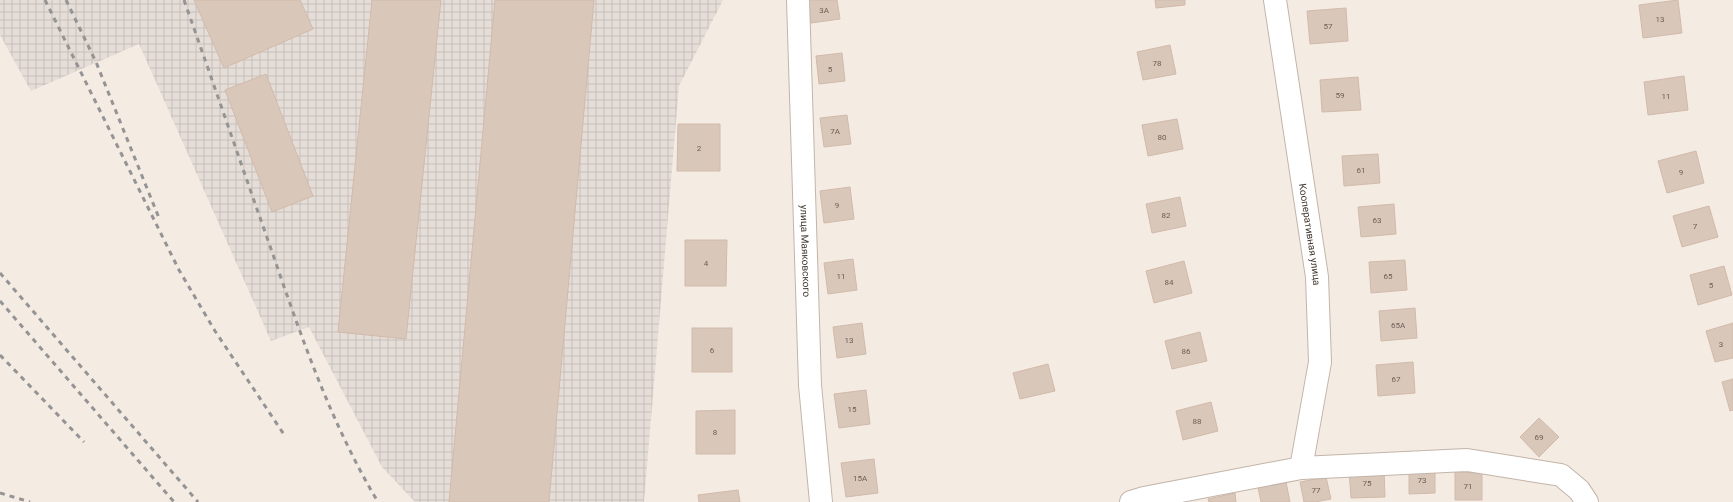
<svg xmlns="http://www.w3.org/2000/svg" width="1733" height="502" font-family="Roboto,sans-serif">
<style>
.industrial{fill:url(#industrial-grid)}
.building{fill:#d9c7ba;stroke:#d2baaa}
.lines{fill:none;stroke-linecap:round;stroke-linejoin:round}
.minor-casing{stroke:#c3b4a8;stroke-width:24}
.minor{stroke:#fff;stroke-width:22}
.rail{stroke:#949494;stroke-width:3;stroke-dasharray:5 5;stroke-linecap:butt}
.labels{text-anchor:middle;stroke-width:3;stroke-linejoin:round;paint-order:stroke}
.number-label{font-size:8px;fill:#6b5e55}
.street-label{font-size:10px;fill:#463b33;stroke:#fff}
</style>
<defs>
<pattern id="industrial-grid" width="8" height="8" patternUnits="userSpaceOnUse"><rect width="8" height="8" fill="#e5ddd8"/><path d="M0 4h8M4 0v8" fill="none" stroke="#c6bfba"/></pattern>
</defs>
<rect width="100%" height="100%" fill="#f4ebe3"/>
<path class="industrial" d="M0 0H723L679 86 644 502H415L382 467 309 327 271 341 139 44 31 91 0 35Z"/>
<g class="building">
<path d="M194 0H300L313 29 224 68Z"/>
<path d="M372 0H441L406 339 338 332Z"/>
<path d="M495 0H594L549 502H449Z"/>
<path d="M808 0H837L840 19 811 23Z"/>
<path d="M1155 0H1185V5L1156 8Z"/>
<path d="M1678 0 1682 33 1643 38 1639 5Z"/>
<path d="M1346 8 1348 41 1310 44 1307 11Z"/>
<path d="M1170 45 1176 74 1143 80 1137 52Z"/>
<path d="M842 53 845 81 819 84 816 56Z"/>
<path d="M266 74 313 196 272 212 225 90Z"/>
<path d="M1684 76 1688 110 1648 115 1644 82Z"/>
<path d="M1358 77 1361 110 1322 112 1320 80Z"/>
<path d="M847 115 851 144 824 147 820 118Z"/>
<path d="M1177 119 1183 149 1148 156 1142 125Z"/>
<path d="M678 124H720V171H677Z"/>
<path d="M1696 151 1704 183 1667 193 1658 161Z"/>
<path d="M1378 154 1380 183 1344 186 1342 156Z"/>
<path d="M850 187 854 219 824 223 820 191Z"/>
<path d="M1180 197 1186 226 1152 233 1146 204Z"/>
<path d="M1394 204 1396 234 1361 237 1358 207Z"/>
<path d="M1709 206 1718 237 1682 247 1673 216Z"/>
<path d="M685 240H727L726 286H685Z"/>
<path d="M853 259 857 290 828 294 824 263Z"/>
<path d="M1405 260 1407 290 1371 293 1369 262Z"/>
<path d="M1184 261 1192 293 1154 303 1146 271Z"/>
<path d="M1724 266 1732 295 1698 305 1690 275Z"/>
<path d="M1415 308 1417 338 1381 341 1379 311Z"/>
<path d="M862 323 866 354 837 358 833 327Z"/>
<path d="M1733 323V358L1715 362 1706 331Z"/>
<rect x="692" y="328" width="40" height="44"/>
<path d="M1200 332 1207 361 1172 369 1165 341Z"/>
<path d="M1413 362 1415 393 1378 396 1376 365Z"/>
<path d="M1048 364 1055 391 1020 399 1013 373Z"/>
<path d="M1733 379V410L1730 411 1722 382Z"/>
<path d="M866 390 870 424 839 428 834 394Z"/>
<path d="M1211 402 1218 431 1183 440 1176 411Z"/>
<path d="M735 410V454H696V411Z"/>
<path d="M1539 418 1559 437 1539 457 1520 437Z"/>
<path d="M874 459 878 493 846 497 841 463Z"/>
<path d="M1409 467H1435V493L1409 494Z"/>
<path d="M1384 469 1385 497 1351 498 1349 470Z"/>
<path d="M1455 472 1482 473V500H1455Z"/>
<path d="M1326 477 1331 499 1315 502H1304L1300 482Z"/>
<path d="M1286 482 1290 502H1261L1258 488Z"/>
<path d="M738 490 740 502H699L698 495Z"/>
<path d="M1235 493 1236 502H1209L1208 499Z"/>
</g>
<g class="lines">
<g class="minor-casing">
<g id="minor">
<path id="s1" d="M798 0 810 385 821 502"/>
<path id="s2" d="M1275 0 1317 277 1320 362 1301 468"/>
<path d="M1131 502 1144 498 1301 468 1467 460 1561 475 1579 490 1587 502"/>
</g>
</g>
<use href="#minor" class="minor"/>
<g class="rail">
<path d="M45 0 179 270 215 331 285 436"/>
<path d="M66 0 96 62 159 218"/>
<path d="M184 0C213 82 241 164 270 246 300 333 330 422 378 502"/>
<path d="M0 273 198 502"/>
<path d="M0 301 174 502"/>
<path d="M0 355 84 442"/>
<path d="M0 493 30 502"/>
</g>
</g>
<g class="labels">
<g class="number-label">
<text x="824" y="13">3А</text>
<text x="1660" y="22">13</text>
<text x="1328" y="29">57</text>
<text x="1157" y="66">78</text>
<text x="830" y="72">5</text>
<text x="1340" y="98">59</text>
<text x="1666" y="99">11</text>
<text x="835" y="134">7А</text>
<text x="1162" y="140">80</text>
<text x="699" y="151">2</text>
<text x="1361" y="173">61</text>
<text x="1681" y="175">9</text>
<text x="837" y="208">9</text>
<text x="1166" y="218">82</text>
<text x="1377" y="223">63</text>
<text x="1695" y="229">7</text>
<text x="706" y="266">4</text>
<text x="841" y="279">11</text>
<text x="1388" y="279">65</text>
<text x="1169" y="285">84</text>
<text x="1711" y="288">5</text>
<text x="1398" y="328">65А</text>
<text x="849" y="343">13</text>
<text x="1721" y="347">3</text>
<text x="712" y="353">6</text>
<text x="1186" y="354">86</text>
<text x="1396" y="382">67</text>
<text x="852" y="412">15</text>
<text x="1197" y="424">88</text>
<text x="715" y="435">8</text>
<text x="1539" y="440">69</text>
<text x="860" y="481">15А</text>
<text x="1422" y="483">73</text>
<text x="1367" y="486">75</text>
<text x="1468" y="489">71</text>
<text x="1316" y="493">77</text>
</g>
<g class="street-label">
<text dy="4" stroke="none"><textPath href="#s2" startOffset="237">Кооперативная улица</textPath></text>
<text dy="4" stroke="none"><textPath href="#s1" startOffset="251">улица Маяковского</textPath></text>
</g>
</g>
</svg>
